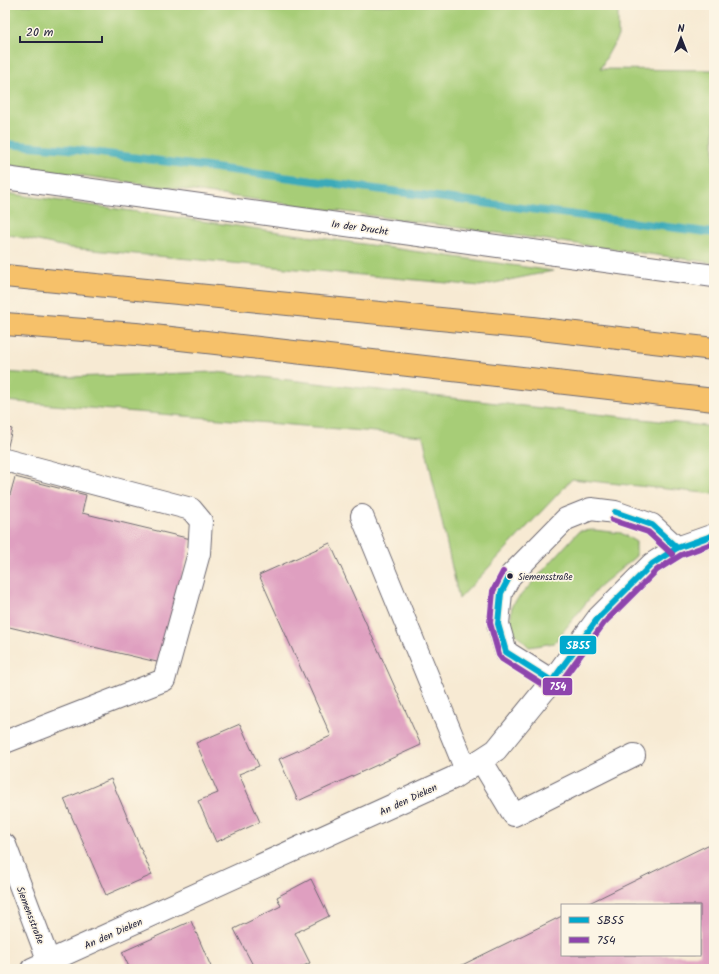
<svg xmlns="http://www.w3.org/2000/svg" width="719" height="974" font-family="Kalam,sans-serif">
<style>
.green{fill:#a7cd77;stroke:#647859}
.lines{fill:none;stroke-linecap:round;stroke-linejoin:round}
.stream{stroke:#3baab9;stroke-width:8}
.building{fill:#df9fc0}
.minor-casing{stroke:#6d6870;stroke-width:24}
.highway-casing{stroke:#6d6870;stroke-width:24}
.minor{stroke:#fff;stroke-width:22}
.highway{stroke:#f6c16b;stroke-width:22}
.bus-1-casing{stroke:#fcf5e5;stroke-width:9}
.bus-2-casing{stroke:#fcf5e5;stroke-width:9}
.bus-1{stroke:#00a9ce;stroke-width:6}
.bus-2{stroke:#8e44ad;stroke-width:6}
.bus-dot{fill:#22223b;stroke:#fcf5e5;stroke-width:1.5}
.labels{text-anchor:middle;stroke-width:3.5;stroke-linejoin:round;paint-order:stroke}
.bus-label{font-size:9px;fill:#22223b;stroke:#fcf5e5;text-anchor:start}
.street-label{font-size:10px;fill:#22223b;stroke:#fcf5e5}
.line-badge{stroke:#fcf5e5;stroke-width:1.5}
.badge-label{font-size:11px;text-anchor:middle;font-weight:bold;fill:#fff}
</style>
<rect width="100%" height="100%" fill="#fcf5e5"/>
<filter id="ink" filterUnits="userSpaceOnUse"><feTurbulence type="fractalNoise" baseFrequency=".025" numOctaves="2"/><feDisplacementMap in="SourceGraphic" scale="8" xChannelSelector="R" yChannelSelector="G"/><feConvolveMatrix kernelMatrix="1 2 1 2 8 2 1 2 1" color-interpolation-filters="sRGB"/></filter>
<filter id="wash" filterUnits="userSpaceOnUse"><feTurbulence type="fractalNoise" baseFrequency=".012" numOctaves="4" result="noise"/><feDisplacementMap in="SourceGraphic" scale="16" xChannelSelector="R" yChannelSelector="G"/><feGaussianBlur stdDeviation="0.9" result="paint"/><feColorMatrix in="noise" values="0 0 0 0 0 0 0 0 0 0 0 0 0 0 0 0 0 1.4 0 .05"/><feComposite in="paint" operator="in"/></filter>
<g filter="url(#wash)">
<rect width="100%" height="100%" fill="#f7ead3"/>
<g class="green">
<path d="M5 5H618V36L600 69 714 70V263L5 165Z"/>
<path d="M5 193 553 271 480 286 71 248 5 234Z"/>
<path d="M5 372 72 377 216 372 714 427V494L572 479 459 599 423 436 5 401Z"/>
<path d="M594 530 621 533 636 542V556L597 589 554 643 529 647 510 628 512 605 579 531Z"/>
</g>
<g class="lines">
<path class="stream" d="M5 144 69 149 714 233"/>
</g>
<g id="blocks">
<g class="building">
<path d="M5 427 12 429 6 454H5Z"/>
<path d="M15 477 86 495 82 513 191 539 161 663 5 626V494L10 495Z"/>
<path d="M330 543 421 745 298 801 279 759 331 736 259 575Z"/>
<path d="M240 724 259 766 239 774 260 822 216 842 198 801 218 793 196 743Z"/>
<path d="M111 779 152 875 106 895 64 799Z"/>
<path d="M714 842V969H454L562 916V955H700V905H585Z"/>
<path d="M311 879 329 916 295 933 310 963 297 969H255L234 929 281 906 277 897Z"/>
<path d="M191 921 212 969H130L122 952Z"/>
</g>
</g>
</g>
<g filter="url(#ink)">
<use href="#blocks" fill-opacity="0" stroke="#6d6870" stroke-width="1"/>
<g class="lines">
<g class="minor-casing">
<g id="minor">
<path d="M5 178 714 276"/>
<path d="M5 460 191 509 201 521 199 553 164 680 5 742"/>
<path d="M362 516 466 770"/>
<path d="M552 681 506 652 498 624 501 593 510 576 566 519 591 509 615 512 652 525 677 548"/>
<path d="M481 760 514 815 634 755"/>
<path d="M5 845 49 962"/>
<path d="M32 969 453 778 496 750 552 681 598 618 652 564 677 548 714 535"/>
</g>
</g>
<g class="highway-casing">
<g id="highway">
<path d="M5 276 532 328 714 349"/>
<path d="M5 324 136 334 714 400"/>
</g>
</g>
<use href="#minor" class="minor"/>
<use href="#highway" class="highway"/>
<g class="bus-1-casing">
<g id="bus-1">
<path d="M615 512 652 525 677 548"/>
<path d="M510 576 501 593 498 624 506 652 552 681 598 618 652 564 677 548 714 535"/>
</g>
</g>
<g class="bus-2-casing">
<g id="bus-2">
<path d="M612 520 648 532 672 554"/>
<path d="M503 572 493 591 490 623 499 655 502 659 548 688 553 689 558 686 604 623 657 570 681 555 714 543"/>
</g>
</g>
<use href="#bus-1" class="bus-1"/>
<use href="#bus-2" class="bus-2"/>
</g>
</g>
<circle class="bus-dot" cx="510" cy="576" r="3.5"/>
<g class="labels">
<g class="bus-label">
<text x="518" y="580">Siemensstraße</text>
</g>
<g class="street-label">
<text transform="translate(360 227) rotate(8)" y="4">In der Drucht</text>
<text transform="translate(408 799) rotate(-25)" y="4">An den Dieken</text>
<text transform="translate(31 915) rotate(69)" y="4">Siemensstraße</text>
<text transform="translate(113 933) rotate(-24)" y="4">An den Dieken</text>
</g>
</g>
<g class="line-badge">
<rect x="559" y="635" width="38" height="20" rx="4" fill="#00a9ce"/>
<rect x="542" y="677" width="31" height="19" rx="4" fill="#8e44ad"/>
</g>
<g class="badge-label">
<text x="578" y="649">SB55</text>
<text x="558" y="690">754</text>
</g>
<rect width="719" height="974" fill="none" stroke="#fcf5e5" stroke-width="20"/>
<rect x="561" y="904" width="140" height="52" fill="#fcf5e5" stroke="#a5a1a1"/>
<rect x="569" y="917" width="20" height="6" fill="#00a9ce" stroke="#a5a1a1"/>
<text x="597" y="924" font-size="12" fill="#22223b">SB55</text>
<rect x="569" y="937" width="20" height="6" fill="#8e44ad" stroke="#a5a1a1"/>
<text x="597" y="944" font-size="12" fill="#22223b">754</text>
<g transform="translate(681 38)" stroke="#fcf5e5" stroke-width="3" paint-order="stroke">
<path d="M0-3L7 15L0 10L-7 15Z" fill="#22223b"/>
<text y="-6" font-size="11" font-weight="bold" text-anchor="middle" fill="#22223b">N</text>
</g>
<path d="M20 36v6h82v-6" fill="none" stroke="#22223b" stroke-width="2"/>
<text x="26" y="36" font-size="12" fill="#22223b" stroke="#fcf5e5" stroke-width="3" paint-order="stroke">20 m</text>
</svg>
